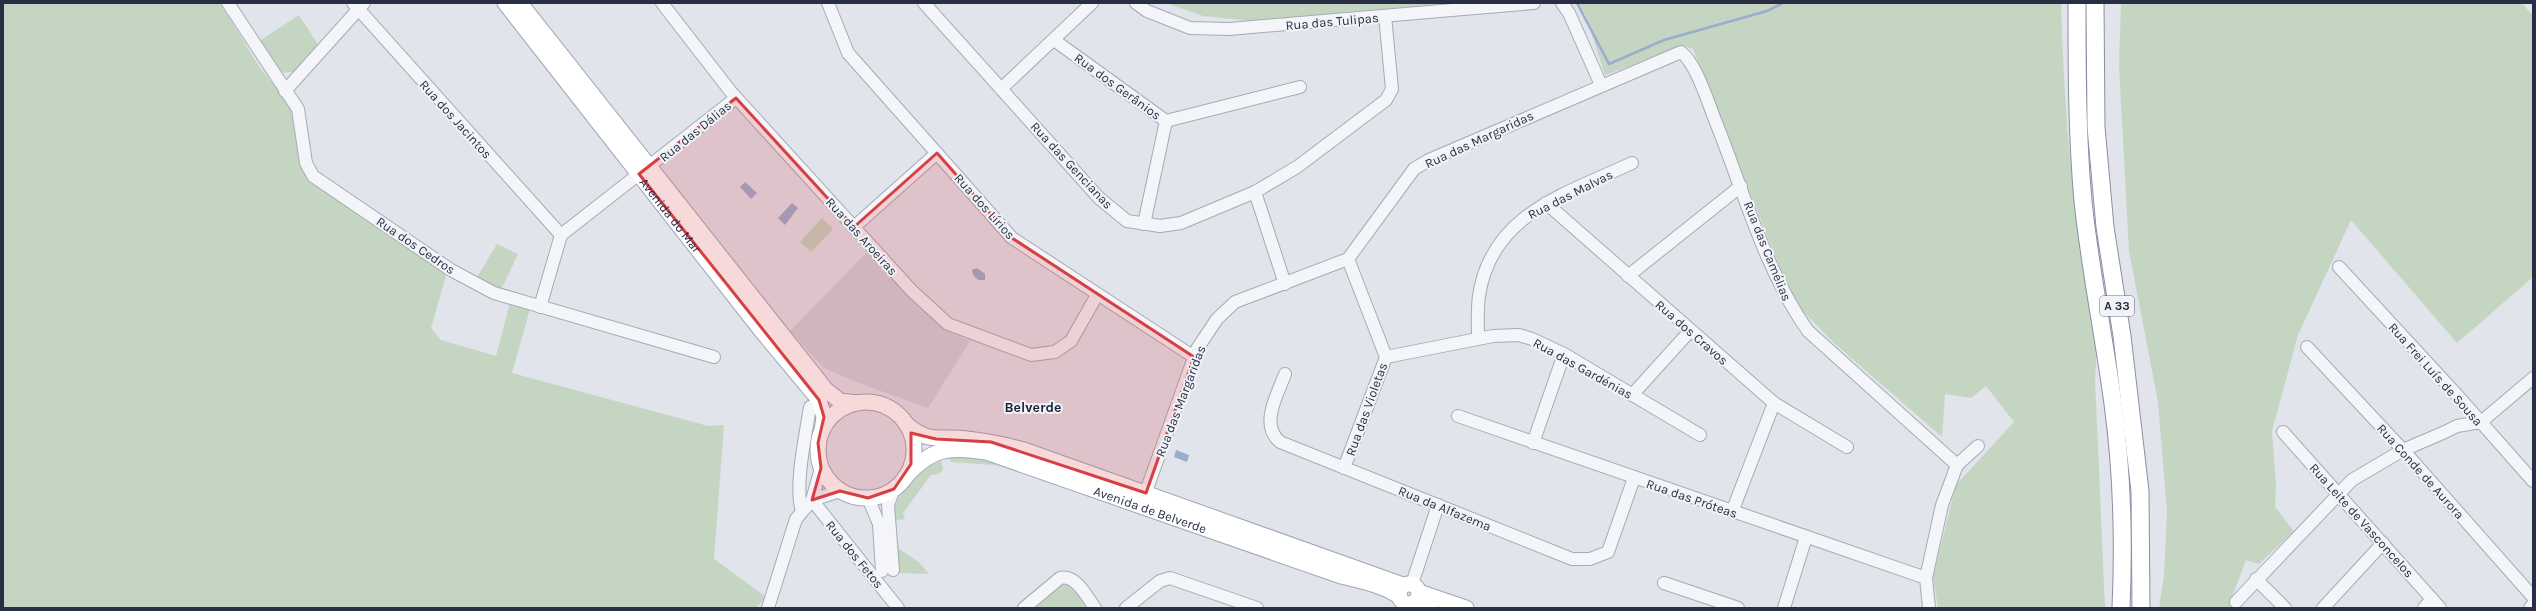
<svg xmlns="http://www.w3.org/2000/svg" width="2536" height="611" font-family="Karla,sans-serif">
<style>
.built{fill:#cfd3dd}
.green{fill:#c4d5c2}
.water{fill:#9aadcd}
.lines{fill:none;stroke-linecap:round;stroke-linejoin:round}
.stream{stroke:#9aadcd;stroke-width:2.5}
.minor-casing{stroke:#a6aab6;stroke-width:14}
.major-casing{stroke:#a0a6b7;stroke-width:17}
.highway-casing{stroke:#888fa2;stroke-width:19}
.minor{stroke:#f4f5f9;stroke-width:12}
.major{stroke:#fff;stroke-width:15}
.highway{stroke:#fff;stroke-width:17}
.marked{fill:#d73f44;fill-opacity:0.2;stroke:#d73f44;stroke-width:3;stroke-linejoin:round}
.labels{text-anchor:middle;stroke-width:4;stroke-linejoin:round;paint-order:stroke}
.shield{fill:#f1f3f8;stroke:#646a7a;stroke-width:1}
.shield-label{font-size:12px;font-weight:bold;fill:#282f44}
.street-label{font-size:13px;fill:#282f44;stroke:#f1f3f8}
.neighbourhood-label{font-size:14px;font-weight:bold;fill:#1b2035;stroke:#f1f3f8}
</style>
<rect width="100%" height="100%" fill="#e1e4eb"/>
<path class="built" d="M870 249 946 331 970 341 928 408 853 381 823 367 790 331Z"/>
<g class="green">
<path d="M3 3H220L260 68 295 111 301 164 447 272 431 328 441 340 496 356 510 303 530 309 512 373 708 426 724 425 714 559 766 597 756 608H3Z"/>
<path d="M1166 3H1449L1252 21 1203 16Z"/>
<path d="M1578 3H2061C2063 71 2067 139 2075 206 2083 263 2101 321 2095 378L2105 608H1938L1933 577 1956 485 2014 422 1986 386 1971 398 1945 394 1942 437 1834 343 1800 308 1780 268 1693 49 1685 46 1605 75 1586 16Z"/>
<path d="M2121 3H2522L2533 16V277L2457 343 2351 220 2298 335 2272 431 2276 484 2275 507 2294 531 2259 564 2246 560 2230 602 2234 608H2159L2164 576 2167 511 2158 402 2129 251 2119 66Z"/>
<path d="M299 15 319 46 294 72 283 73 258 42Z"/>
<path d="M822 218 833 229 811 252 800 242Z"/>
<path d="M497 244 518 254 501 290 476 279Z"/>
<path d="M964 453 1000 463 994 465 951 462 948 455Z"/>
<path d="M941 459 943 470 939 474 931 475 903 513 905 519 896 520 895 507 899 497 913 482 923 467Z"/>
<path d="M895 528 899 549 919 562 929 574 899 573Z"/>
<path d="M1062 583 1070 584 1090 608H1030Z"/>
</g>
<g class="water">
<path d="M745 182 757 193 751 199 740 187Z"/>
<path d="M792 203 798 208 785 225 778 218Z"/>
<path d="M977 268 985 274V280H978L973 275 972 270Z"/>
<path d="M1176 450 1189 455 1187 462 1174 457Z"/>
</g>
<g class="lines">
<path class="stream" d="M1577 3 1609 64 1664 40 1767 11 1783 3"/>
<g class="minor-casing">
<g id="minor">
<path d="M228 3 298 109 306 163 313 176 451 270 494 293 714 357"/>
<path d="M353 3 561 235"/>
<path d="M662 3 731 92 912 291 948 324 1031 355 1055 352 1071 341 1097 295"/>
<path d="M828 3 848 53 1012 238 1194 357"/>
<path d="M924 3 1099 198 1127 221 1160 226 1181 223 1255 192 1297 167 1386 100 1392 89 1385 16"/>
<path d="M1136 3 1147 11 1190 28 1229 29 1534 3"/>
<path d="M1562 3 1569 13 1601 85"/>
<path d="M1054 40 1166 121 1300 87"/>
<path d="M1002 88 1092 3"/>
<path d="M285 91 364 3"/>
<path d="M1255 192 1285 284"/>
<path d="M1546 203 1774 403 1847 447"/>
<path d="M1144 224 1166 121"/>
<path d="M854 227 937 153"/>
<path d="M2339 267 2457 395 2533 481"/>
<path d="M1628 276 1741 186"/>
<path d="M540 307 561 235 736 98"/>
<path d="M1478 339C1478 325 1477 310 1479 296 1491 214 1566 194 1632 163"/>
<path d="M2307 347 2403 450 2533 597"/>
<path d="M1386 357 1493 336 1519 335 1532 339 1564 354 1700 435"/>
<path d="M1285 374C1278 394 1259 424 1280 442L1572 559H1590L1608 552 1634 478"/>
<path d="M1632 395 1690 331"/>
<path d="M1458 416 1926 578"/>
<path d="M2283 432 2440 608"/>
<path d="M1533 443 1564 354"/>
<path d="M1344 468 1386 357 1348 259"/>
<path d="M868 498 879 524 882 571"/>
<path d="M812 500 898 608"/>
<path d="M812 500 840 491"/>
<path d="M1143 500 1197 349 1217 319 1235 302 1348 259 1414 169 1429 160 1681 52C1697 64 1709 106 1717 125 1744 193 1766 272 1808 331L1957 465"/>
<path d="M802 511C794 487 806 433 810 407"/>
<path d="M1732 512 1774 403"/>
<path d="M893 570 888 505 894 489"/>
<path d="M2256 579 2285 608"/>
<path d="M1664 583 1738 608"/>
<path d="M1412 584 1438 505"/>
<path d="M2236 602 2352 480 2403 450 2445 432 2457 426 2481 422 2533 378"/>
<path d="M768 608 796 519 812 500 821 468"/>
<path d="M1024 608 1060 578C1076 574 1087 597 1095 608"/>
<path d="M1126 608 1160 581 1170 578 1257 608"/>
<path d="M1404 608 1405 603"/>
<path d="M1784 608 1806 537"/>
<path d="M1929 608 1926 578 1942 505 1957 465 1978 446"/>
<path d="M2323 608 2383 543"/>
<path d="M2424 608 2432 599"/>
<path d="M2530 608 2533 604"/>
</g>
</g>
<g class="major-casing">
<g id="major">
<path id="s1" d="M505 3 760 329 819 400 824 417 822 431"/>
<path d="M520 3 826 390 840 401 857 403"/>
<circle cx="866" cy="450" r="48"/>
<path d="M906 424C930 445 939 435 967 439 986 441 1005 445 1024 450L1403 585"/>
<path id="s2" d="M905 477C933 447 947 447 986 452L1341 576C1361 581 1383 585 1400 597"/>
<circle cx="1409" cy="594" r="10"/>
<path d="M1419 592 1466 608"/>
<path d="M1414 602 1431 608"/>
</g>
</g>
<g class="highway-casing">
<g id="highway">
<path d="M2077 3C2077 69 2077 135 2083 201 2090 269 2104 336 2113 404 2122 471 2124 540 2121 608"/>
<path d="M2095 3 2096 127 2105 227 2122 336 2140 491 2141 608"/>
</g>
</g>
<use href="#minor" class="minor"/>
<use href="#major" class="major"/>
<use href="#highway" class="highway"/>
</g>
<path class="marked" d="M736 98 854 227 937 153 1012 238 1194 357 1146 493 991 442 936 439 911 433V464L894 489 868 498 840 491 812 500 821 468 818 443 824 417 819 400 639 174Z"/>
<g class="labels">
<rect class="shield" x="2100" y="296" width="34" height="20" rx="3"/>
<g class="shield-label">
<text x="2117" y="310">A 33</text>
</g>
<g class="street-label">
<text transform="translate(1332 21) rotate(-5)" y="5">Rua das Tulipas</text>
<text transform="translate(1118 86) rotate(36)" y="5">Rua dos Gerânios</text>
<text transform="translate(456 119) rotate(48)" y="5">Rua dos Jacintos</text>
<text transform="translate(695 131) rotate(-39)" y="5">Rua das Dálias</text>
<text transform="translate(1479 139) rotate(-25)" y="5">Rua das Margaridas</text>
<text transform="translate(1072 165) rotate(47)" y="5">Rua das Gencianas</text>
<text transform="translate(1570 194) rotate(-27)" y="5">Rua das Malvas</text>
<text transform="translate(985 206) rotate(48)" y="5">Rua dos Lírios</text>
<text dy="5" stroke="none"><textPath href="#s1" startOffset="269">Avenida do Mar</textPath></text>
<text transform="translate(862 236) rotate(48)" y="5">Rua das Aroeiras</text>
<text transform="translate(416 245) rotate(34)" y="5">Rua dos Cedros</text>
<text transform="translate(1768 251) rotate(68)" y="5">Rua das Camélias</text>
<text transform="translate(1692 332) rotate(41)" y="5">Rua dos Cravos</text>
<text transform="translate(1583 368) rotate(29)" y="5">Rua das Gardénias</text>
<text transform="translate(2436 374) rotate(48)" y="5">Rua Frei Luís de Sousa</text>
<text transform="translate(1180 401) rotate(-69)" y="5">Rua das Margaridas</text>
<text transform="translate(1366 409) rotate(-70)" y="5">Rua das Violetas</text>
<text transform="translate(2421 471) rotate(48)" y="5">Rua Conde de Aurora</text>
<text transform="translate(1692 498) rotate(19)" y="5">Rua das Próteas</text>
<text transform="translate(1445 508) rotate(22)" y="5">Rua da Alfazema</text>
<text dy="5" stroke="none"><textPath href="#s2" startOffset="264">Avenida de Belverde</textPath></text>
<text transform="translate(2362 520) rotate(48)" y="5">Rua Leite de Vasconcelos</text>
<text transform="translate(855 554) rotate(51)" y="5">Rua dos Fetos</text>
</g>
<g class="neighbourhood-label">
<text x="1033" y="412">Belverde</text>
</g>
</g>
<rect width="2536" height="611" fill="none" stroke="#282f44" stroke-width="8"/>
</svg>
